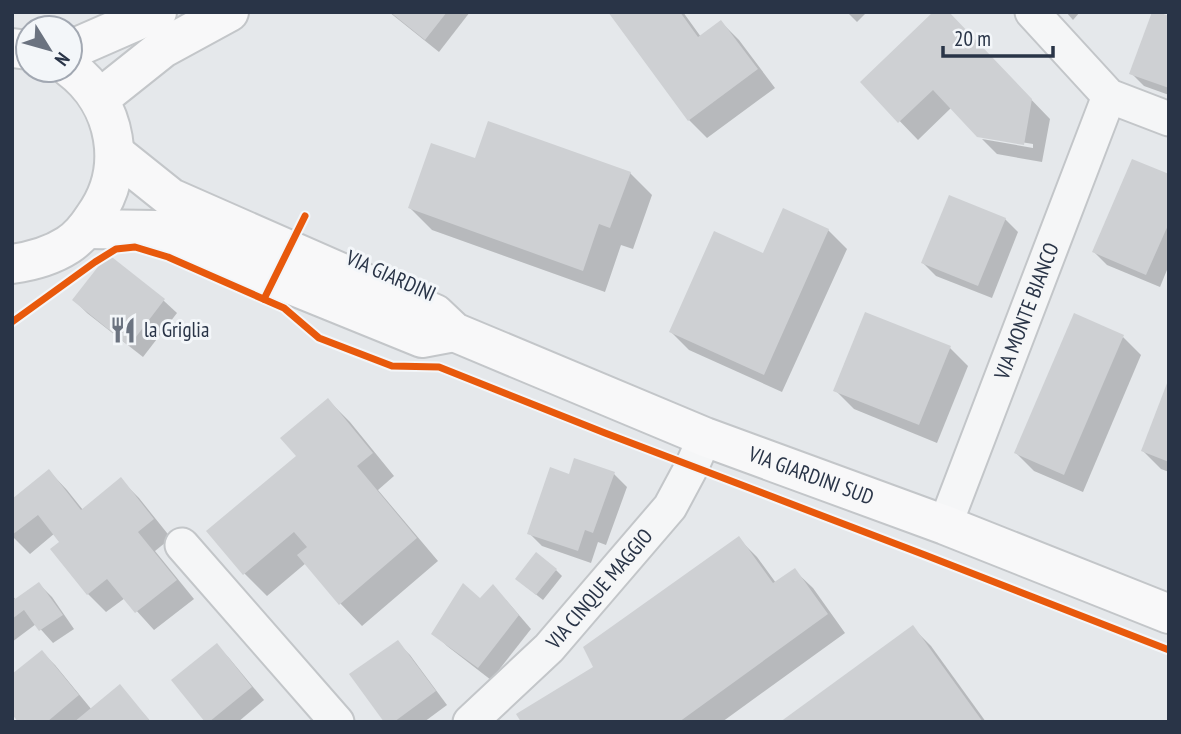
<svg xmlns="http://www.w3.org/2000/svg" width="1181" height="734" font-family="'PT Sans Narrow',sans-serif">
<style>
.shadow{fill:#0003}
.building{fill:#ced0d3}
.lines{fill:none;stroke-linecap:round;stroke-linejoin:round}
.street-casing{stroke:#c3c6c9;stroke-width:37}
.secondary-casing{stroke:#c3c6c9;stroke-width:42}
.street{stroke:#f5f6f7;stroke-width:33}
.secondary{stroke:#f8f8f9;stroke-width:38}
.cycleway-casing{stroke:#f3f6f9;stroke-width:11}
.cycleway{stroke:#e8590c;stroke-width:7}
.labels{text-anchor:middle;stroke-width:6;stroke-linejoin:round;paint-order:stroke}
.street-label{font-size:21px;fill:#293447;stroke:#f3f6f9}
.poi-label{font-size:21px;fill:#293447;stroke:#f3f6f9;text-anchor:start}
</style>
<rect width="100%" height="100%" fill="#e5e8eb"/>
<g class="shadow">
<path d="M389 12H470L439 52Z"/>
<path d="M610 12H683L701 37 721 22 739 40 775 88 707 138 689 120Z"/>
<path d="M847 12H867L857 22Z"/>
<path d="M947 12 1050 119 1042 162 997 154 982 139 1033 148V144L978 135 952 107 918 140 862 82Z"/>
<path d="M1066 12H1080L1073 20Z"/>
<path d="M1169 18V95L1144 86 1131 73Z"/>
<path d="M476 161 630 173 652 195 633 249 621 245 605 292 432 230 410 208Z"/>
<path d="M1169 176V265L1160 287 1107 265 1094 252Z"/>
<path d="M1005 219 1018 232 992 298 936 276 923 263Z"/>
<path d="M828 230 847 249 782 392 689 350 671 332 764 256Z"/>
<path d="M109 256 164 301 177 313 143 357 87 313 74 300Z"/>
<path d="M1123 337 1141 355 1083 492 1034 471 1016 453Z"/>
<path d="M950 348 968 366 937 443 854 409 835 390Z"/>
<path d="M1169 383V472L1161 469 1143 451Z"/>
<path d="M328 400 350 422 394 476 378 490 438 561 362 626 340 603 306 563 267 596 244 573 298 456Z"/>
<path d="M49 471 67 490 83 510 121 480 139 498 171 538 155 551 194 599 154 630 125 598 106 612 88 594 52 550 62 542 55 533 30 554 12 536V501Z"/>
<path d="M614 474 627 487 606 545 598 542 591 563 542 546 529 533 570 476Z"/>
<path d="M739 539 757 557 776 583 794 570 813 588 845 633 722 722H523L596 668Z"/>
<path d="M556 570 562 576 543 600 524 585Z"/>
<path d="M39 584 52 597 74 629 53 643 36 624 12 642V595L16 600Z"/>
<path d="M506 600 531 629 491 680 447 646 434 633 481 601Z"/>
<path d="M913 628 931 646 986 722H783Z"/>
<path d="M397 642 410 655 447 705 424 722H386Z"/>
<path d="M217 646 229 658 264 700 238 722H207Z"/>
<path d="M42 652 55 665 92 710 120 687 151 722H20Z"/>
</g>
<g class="building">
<path d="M390 12H447L425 40Z"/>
<path d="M608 12H680L698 37 721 20 758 69 688 121Z"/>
<path d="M933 12H949L1032 99 1024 145 977 137 933 90 898 123 860 82Z"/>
<path d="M1152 12H1158L1169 16V88L1129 74Z"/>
<path d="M488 121 631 172 610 228 599 224 583 271 408 208 431 143 475 158Z"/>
<path d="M1132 159 1169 174V223L1146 275 1092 252Z"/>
<path d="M949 195 1006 218 978 286 921 263Z"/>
<path d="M783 208 829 229 764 375 669 332 714 231 763 253Z"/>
<path d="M108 254 165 299 129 346 72 300Z"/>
<path d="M865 312 951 346 919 425 833 391Z"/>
<path d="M1074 313 1124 335 1064 475 1014 453Z"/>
<path d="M1169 378V462L1141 451Z"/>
<path d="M328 398 373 453 357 466 417 538 339 605 297 555 307 547 294 532 243 575 206 531 296 456 280 438Z"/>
<path d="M574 458 615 472 593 533 585 530 578 551 527 534 550 467 569 474Z"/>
<path d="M49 469 81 510 121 477 154 519 138 532 177 580 135 613 107 579 87 595 50 549 59 542 38 515 12 535V499Z"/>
<path d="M739 536 773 583 795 568 828 614 679 722H521L516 714 593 667 583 647Z"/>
<path d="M536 552 557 569 536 595 515 579Z"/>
<path d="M39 582 63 615 39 631 24 610 12 619V596L15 599Z"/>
<path d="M463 583 480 598 493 584 519 615 478 668 431 634Z"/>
<path d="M913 625 983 722H780Z"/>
<path d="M398 640 436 691 394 722H384L349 674Z"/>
<path d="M217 643 252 687 209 722H205L171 680Z"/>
<path d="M42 650 79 695 47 722H18L12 714V674Z"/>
<path d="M120 684 151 722H74Z"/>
</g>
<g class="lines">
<g class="street-casing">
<g id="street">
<path d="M1032 12 1109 96 1169 119"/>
<path id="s1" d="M945 525 1109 96"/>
<path d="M182 545 337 722"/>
<path id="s2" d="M470 722 549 648 670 507 692 466 705 437"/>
</g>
</g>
<g class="secondary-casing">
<g id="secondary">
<path d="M12 48 28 50"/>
<path d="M70 50 157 12"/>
<path d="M99 99 163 48 229 12"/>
<path id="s3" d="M116 154 171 198 435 314 454 332 705 437 945 525 1169 614"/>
<path d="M86 229 156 230 422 338 454 332"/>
<path d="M12 264C33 261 51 256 68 245 79 238 87 228 94 217 129 169 117 103 70 68"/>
</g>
</g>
<use href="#street" class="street"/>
<use href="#secondary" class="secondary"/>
<g class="cycleway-casing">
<g id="cycleway">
<path d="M264 299 305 216"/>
<path d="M12 322 95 262 116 249 135 247 168 257 284 308 319 338 392 366 439 367 605 433 925 555 1169 650"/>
</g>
</g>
<use href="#cycleway" class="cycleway"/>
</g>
<defs>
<g id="restaurant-bare" transform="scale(2.1)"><path d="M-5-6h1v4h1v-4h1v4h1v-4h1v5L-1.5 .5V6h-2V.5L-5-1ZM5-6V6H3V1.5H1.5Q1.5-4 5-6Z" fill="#6b7380" stroke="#f3f6f9" stroke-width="2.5" paint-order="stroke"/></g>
</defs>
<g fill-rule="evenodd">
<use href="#restaurant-bare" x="123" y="330"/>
</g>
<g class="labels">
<g class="street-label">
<text transform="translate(391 276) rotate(24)" y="7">VIA GIARDINI</text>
<text dy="7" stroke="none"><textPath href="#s1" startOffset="229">VIA MONTE BIANCO</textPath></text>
<text dy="7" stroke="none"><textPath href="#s3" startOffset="770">VIA GIARDINI SUD</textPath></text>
<text dy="7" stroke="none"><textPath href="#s2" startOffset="186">VIA CINQUE MAGGIO</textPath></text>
</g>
<g class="poi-label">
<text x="144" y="337">la Griglia</text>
</g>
</g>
<rect width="1181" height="734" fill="none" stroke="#293447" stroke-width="28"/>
<g transform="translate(49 49) rotate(127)"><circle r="33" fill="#f3f6f9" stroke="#a2a8b2" stroke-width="2"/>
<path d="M0-5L12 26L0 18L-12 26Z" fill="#6b7380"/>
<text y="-10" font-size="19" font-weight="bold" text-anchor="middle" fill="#293447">N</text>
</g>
<path d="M943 46v10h110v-10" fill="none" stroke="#293447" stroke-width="3.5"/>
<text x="954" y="46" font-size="21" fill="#293447" stroke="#f3f6f9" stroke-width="5" paint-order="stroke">20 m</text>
</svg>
